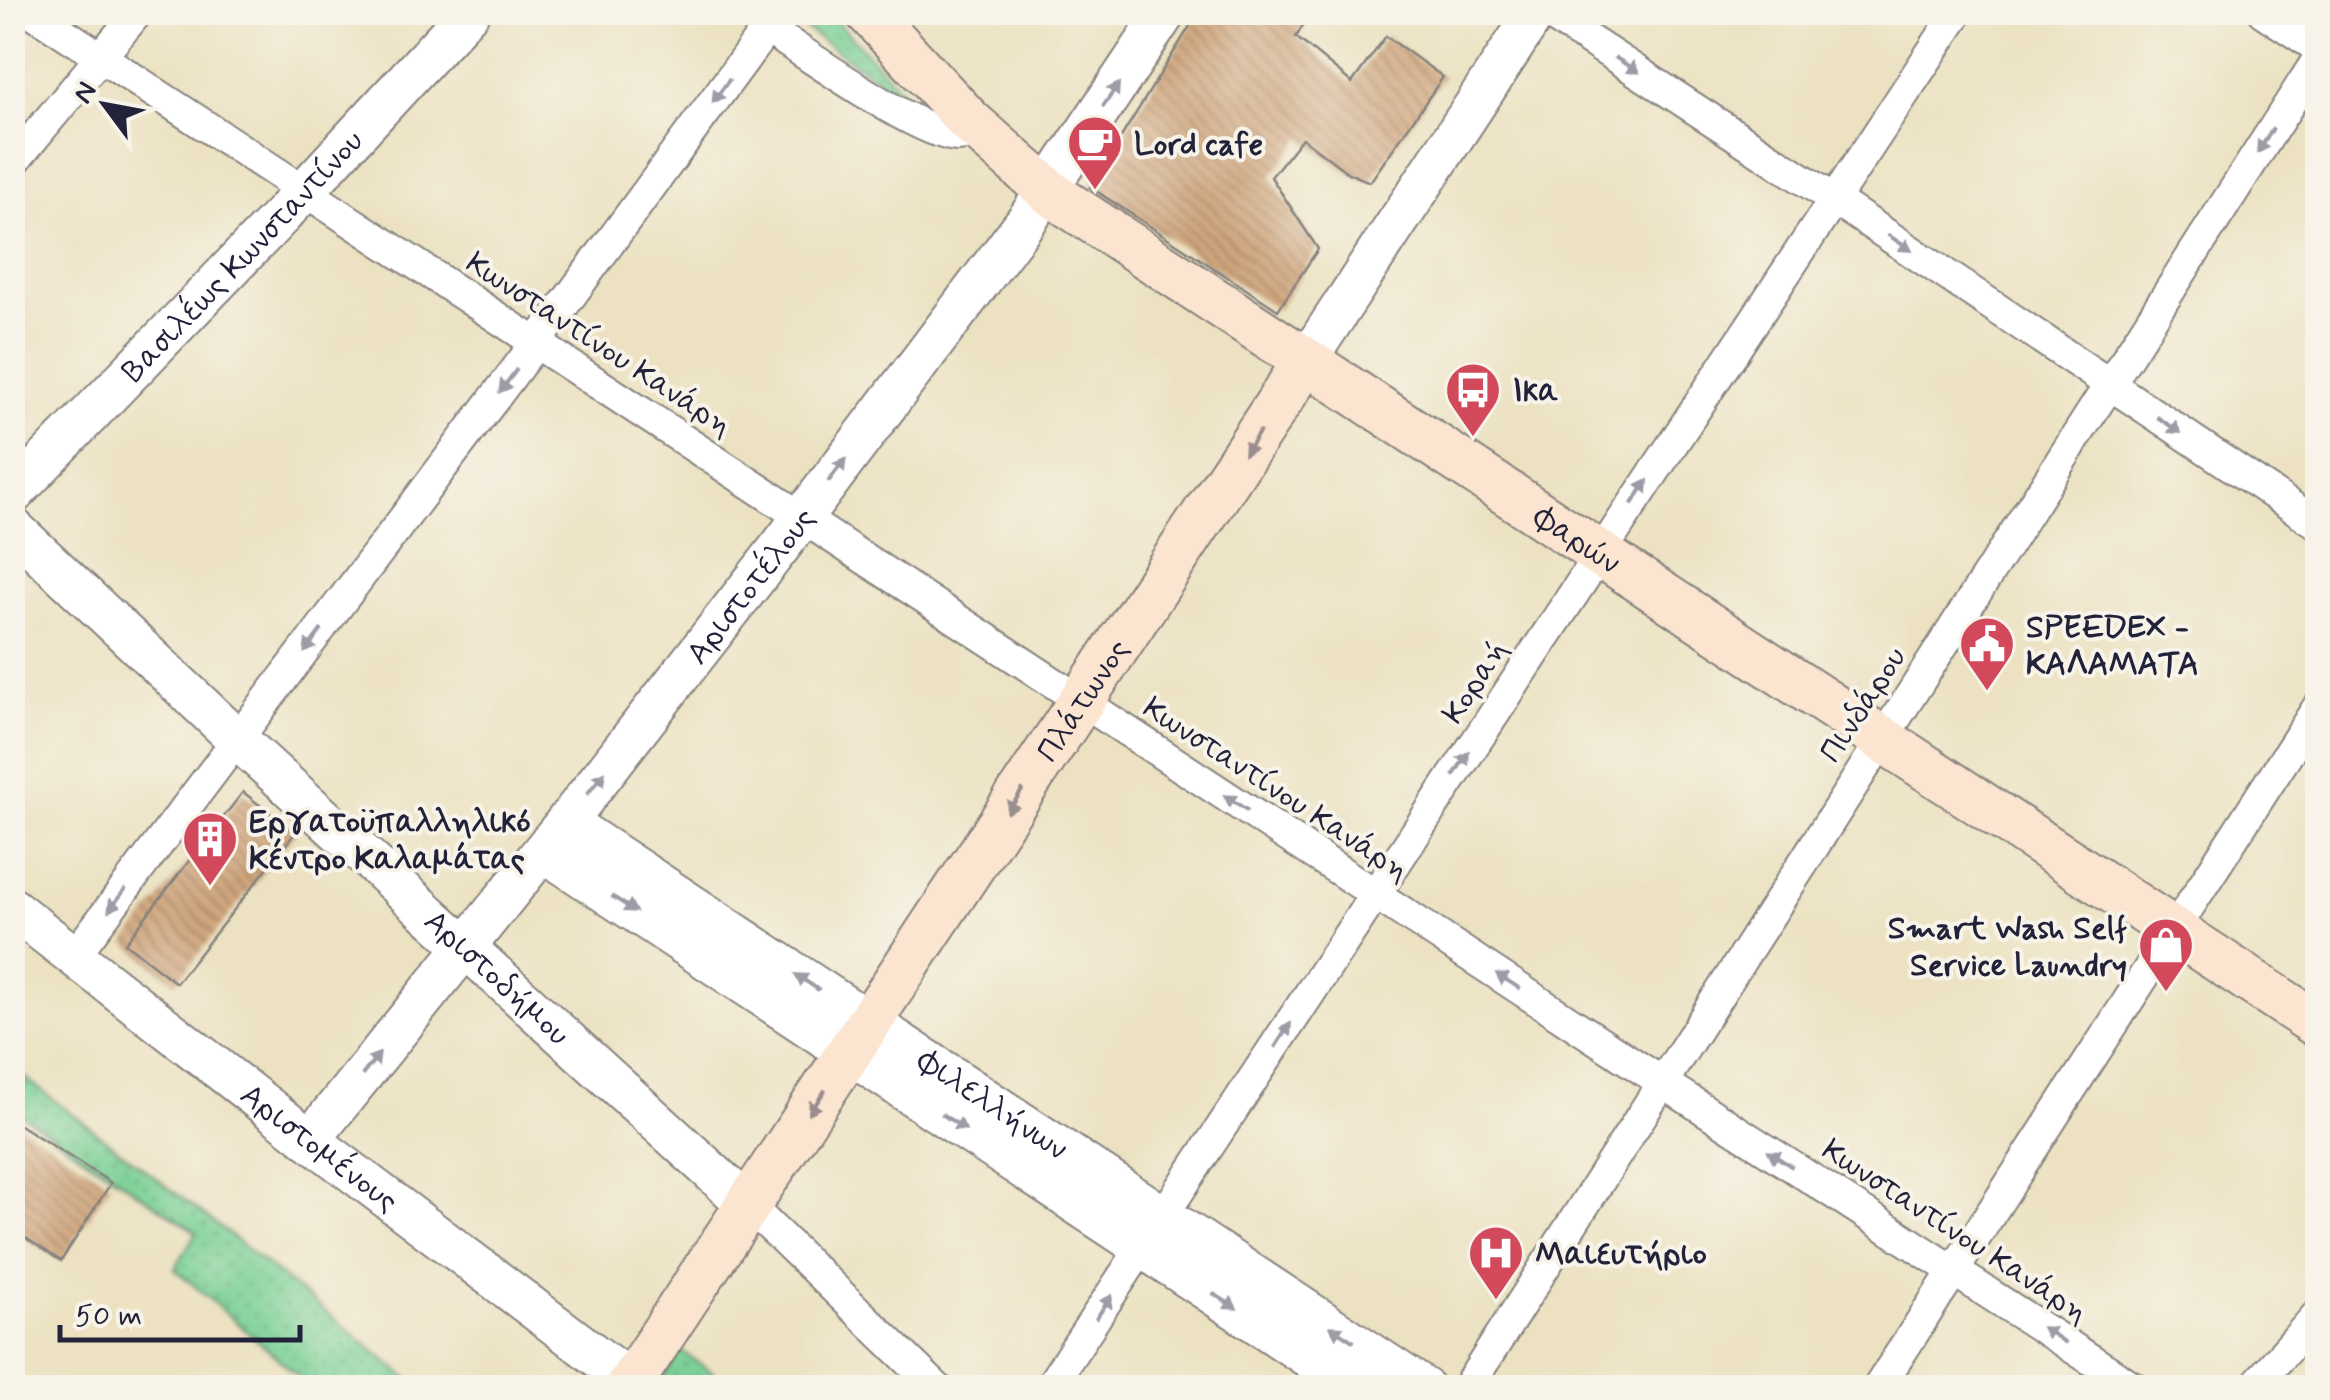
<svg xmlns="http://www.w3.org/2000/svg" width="2330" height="1400" font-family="Mynerve,sans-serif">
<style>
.grass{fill:url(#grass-dots);stroke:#4e7968;stroke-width:2.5}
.building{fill:url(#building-back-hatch)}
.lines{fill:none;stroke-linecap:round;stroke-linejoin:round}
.minor-casing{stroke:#87827e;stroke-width:34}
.tertiary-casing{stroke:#87827e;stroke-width:44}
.secondary-casing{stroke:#87827e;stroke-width:49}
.minor{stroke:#fff;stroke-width:30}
.tertiary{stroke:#fff;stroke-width:40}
.secondary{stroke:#fce5d0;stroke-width:45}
.oneway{fill:#9c9ca7}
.oneway2{fill:#9a8d8d}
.labels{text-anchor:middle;stroke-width:8;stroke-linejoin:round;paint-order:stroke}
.poi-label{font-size:32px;font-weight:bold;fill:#22223b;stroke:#f7f3e8;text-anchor:start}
.street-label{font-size:32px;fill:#22223b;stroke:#f7f3e8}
</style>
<defs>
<pattern id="grass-dots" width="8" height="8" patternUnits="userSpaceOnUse" patternTransform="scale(2.5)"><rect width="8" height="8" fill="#79d095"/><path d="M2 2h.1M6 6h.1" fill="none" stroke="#68b281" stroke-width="1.8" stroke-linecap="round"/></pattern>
<pattern id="building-back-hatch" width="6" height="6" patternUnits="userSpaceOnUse" patternTransform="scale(2.5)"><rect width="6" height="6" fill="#d0a67d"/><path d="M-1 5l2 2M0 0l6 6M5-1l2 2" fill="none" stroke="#a88768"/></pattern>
</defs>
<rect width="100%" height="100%" fill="#f7f3e8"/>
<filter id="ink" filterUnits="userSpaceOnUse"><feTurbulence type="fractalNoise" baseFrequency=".01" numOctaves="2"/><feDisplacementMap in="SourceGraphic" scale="20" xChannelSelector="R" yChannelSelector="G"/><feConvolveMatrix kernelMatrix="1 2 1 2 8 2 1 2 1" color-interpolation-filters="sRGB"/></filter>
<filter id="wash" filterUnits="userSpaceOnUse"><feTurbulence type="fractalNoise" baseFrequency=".0048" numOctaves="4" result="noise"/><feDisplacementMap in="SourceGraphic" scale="40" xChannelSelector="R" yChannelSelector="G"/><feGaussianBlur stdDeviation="2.25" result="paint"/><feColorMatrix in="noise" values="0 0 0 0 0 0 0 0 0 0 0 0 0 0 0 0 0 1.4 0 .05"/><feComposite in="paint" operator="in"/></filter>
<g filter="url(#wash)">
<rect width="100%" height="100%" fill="#ece2c2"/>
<g class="grass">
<path d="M808 13H829L901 90 898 94 800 25Z"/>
<path d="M12 1068 207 1217 419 1387H311L175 1269 196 1232 13 1109Z"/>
<path d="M681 1351 734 1387H657Z"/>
</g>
<g id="blocks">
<g class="building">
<path d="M1208 12H1311L1296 37 1352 83 1386 36 1443 77 1370 182 1348 173 1302 138 1271 177 1318 249 1278 310 1090 187 1195 18 1202 21Z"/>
<path d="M243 792 295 833 176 983 125 943Z"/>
<path d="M12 1120 111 1183 61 1261 12 1229Z"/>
</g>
</g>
</g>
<g filter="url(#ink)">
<use href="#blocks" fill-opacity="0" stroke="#87827e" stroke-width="2.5"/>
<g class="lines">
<g class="minor-casing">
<g id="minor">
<path d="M32 12 1660 1081 2135 1388"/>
<path d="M1546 12 1835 200 2318 524"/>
<path d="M2263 12 2318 48"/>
<path d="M767 29C806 53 917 134 957 136 965 136 973 133 980 132"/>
<path d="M12 164 138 12"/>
<path d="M74 956 536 343 779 12"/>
<path d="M748 1205 937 1388"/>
<path d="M1049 1388 1958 12"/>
<path d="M1467 1388 2318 59"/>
<path d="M1878 1388 2318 707"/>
<path d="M2253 1388 2318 1314"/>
</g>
</g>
<g class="tertiary-casing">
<g id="tertiary">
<path d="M1306 361 1536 12"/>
<path id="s1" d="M12 495 282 215 469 12"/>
<path id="s2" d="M12 527 238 740 748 1205"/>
<path id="s3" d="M566 822 1424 1388"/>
<path d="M543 851 1355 1388"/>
<path id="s4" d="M12 908 310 1140 631 1382"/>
<path id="s5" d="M310 1140 566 822 783 543 1029 217 1166 12"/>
</g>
</g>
<g class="secondary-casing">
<g id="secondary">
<path id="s6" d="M868 12 969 121 1052 194 2318 1025"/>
<path id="s7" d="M627 1388 1306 361"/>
</g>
</g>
<use href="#minor" class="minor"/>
<use href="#tertiary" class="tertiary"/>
<use href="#secondary" class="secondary"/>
</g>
<defs><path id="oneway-solid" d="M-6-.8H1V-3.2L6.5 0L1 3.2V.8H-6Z" transform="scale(2.5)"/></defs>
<g class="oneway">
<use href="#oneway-solid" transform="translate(1627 65) rotate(33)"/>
<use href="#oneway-solid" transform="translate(721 91) rotate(126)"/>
<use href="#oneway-solid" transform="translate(1111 95) rotate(-56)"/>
<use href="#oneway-solid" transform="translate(2265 141) rotate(123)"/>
<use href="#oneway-solid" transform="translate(1900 243) rotate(34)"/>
<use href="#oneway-solid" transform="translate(508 381) rotate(127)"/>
<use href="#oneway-solid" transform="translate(2169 425) rotate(34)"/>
<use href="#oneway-solid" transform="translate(837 470) rotate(-53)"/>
<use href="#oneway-solid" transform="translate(1640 492) rotate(-56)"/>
<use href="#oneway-solid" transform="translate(313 641) rotate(127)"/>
<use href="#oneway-solid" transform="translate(1461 764) rotate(-57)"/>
<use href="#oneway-solid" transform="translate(596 783) rotate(-52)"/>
<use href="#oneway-solid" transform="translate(1236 803) rotate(-147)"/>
<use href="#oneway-solid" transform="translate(117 900) rotate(127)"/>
<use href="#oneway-solid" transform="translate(624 904) rotate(33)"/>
<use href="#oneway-solid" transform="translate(1508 981) rotate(-147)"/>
<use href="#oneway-solid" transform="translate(807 982) rotate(-146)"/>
<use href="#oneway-solid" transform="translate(1283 1035) rotate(-57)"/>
<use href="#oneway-solid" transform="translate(371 1064) rotate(-52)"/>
<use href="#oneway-solid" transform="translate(954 1122) rotate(33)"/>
<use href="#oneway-solid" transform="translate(1780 1159) rotate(-147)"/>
<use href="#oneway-solid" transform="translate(1225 1301) rotate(33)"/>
<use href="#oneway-solid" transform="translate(1104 1307) rotate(-56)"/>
<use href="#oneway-solid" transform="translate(1342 1334) rotate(-147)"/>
<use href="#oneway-solid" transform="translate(2054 1335) rotate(-147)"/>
</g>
<g class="oneway2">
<use href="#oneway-solid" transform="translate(1252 443) rotate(123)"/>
<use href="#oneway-solid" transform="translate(1015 801) rotate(123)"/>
<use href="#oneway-solid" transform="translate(817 1102) rotate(124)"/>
</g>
</g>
<defs>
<g id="cafe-pin" transform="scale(2.875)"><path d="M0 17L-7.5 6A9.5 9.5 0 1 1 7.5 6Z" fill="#d1495b" stroke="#f7f3e8"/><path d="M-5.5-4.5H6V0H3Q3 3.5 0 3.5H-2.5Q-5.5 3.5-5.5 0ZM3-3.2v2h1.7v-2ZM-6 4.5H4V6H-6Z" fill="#fff"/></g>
<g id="bus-pin" transform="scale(2.875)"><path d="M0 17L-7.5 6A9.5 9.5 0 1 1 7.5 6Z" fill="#d1495b" stroke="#f7f3e8"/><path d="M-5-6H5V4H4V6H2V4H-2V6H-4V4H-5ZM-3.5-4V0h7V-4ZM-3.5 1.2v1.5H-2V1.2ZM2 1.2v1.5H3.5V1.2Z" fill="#fff"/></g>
<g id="civic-pin" transform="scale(2.875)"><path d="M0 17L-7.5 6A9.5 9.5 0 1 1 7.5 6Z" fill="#d1495b" stroke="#f7f3e8"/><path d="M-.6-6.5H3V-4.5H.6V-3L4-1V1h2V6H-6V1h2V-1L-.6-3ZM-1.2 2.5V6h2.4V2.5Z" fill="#fff"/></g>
<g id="building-pin" transform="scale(2.875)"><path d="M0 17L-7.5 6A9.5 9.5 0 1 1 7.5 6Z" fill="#d1495b" stroke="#f7f3e8"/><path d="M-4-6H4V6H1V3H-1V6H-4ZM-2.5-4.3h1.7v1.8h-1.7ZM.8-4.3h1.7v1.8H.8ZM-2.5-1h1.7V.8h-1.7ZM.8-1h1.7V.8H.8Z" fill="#fff"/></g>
<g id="shop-pin" transform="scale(2.875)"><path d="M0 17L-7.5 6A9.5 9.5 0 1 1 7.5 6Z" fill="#d1495b" stroke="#f7f3e8"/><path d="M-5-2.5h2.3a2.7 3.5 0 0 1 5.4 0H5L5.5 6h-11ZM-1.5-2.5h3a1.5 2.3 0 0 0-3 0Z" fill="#fff"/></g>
<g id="hospital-pin" transform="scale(2.875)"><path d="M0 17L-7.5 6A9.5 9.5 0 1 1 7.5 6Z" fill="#d1495b" stroke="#f7f3e8"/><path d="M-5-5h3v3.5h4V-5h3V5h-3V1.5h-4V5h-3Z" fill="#fff"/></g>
</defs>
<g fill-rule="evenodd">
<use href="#cafe-pin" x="1095" y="143"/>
<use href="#bus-pin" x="1473" y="390"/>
<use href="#civic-pin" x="1987" y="644"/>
<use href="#building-pin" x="210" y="839"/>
<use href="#shop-pin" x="2166" y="945"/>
<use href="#hospital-pin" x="1496" y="1253"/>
</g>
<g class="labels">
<g class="poi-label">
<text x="1134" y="154">Lord cafe</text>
<text x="1512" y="401">Ικα</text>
<text x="2026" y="637">SPEEDEX -<tspan x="2026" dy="37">ΚΑΛΑΜΑΤΑ</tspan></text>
<text x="249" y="832">Εργατοϋπαλληλικό<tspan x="249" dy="37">Κέντρο Καλαμάτας</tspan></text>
<text x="2127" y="938" text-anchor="end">Smart Wash Self<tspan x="2127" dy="37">Service Laundry</tspan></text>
<text x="1535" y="1264">Μαιευτήριο</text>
</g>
<g class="street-label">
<text dy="11" stroke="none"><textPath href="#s1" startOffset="332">Βασιλέως Κωνσταντίνου</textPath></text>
<text transform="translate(600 343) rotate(33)" y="11">Κωνσταντίνου Κανάρη</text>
<text dy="11" stroke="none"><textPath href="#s6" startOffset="888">Φαρών</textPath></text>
<text dy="11" stroke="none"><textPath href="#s5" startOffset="708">Αριστοτέλους</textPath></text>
<text transform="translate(1474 681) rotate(-57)" y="11">Κοραή</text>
<text dy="11" stroke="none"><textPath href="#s7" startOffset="825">Πλάτωνος</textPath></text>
<text transform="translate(1862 704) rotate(-57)" y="11">Πινδάρου</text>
<text transform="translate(1277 788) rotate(33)" y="11">Κωνσταντίνου Κανάρη</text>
<text dy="11" stroke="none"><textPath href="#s2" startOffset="662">Αριστοδήμου</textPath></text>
<text dy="11" stroke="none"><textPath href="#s3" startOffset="512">Φιλελλήνων</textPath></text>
<text dy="11" stroke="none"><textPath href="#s4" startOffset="390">Αριστομένους</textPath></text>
<text transform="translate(1956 1230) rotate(33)" y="11">Κωνσταντίνου Κανάρη</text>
</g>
</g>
<rect width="2330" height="1400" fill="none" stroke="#f7f3e8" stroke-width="50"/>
<g transform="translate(105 105) rotate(302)" stroke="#f7f3e8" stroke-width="8" paint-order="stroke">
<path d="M0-8L18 38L0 25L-18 38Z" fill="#22223b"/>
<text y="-15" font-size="28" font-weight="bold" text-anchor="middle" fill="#22223b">N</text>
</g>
<path d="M60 1325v15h240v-15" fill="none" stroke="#22223b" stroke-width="5"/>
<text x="75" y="1325" font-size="30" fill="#22223b" stroke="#f7f3e8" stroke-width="8" paint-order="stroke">50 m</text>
</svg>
